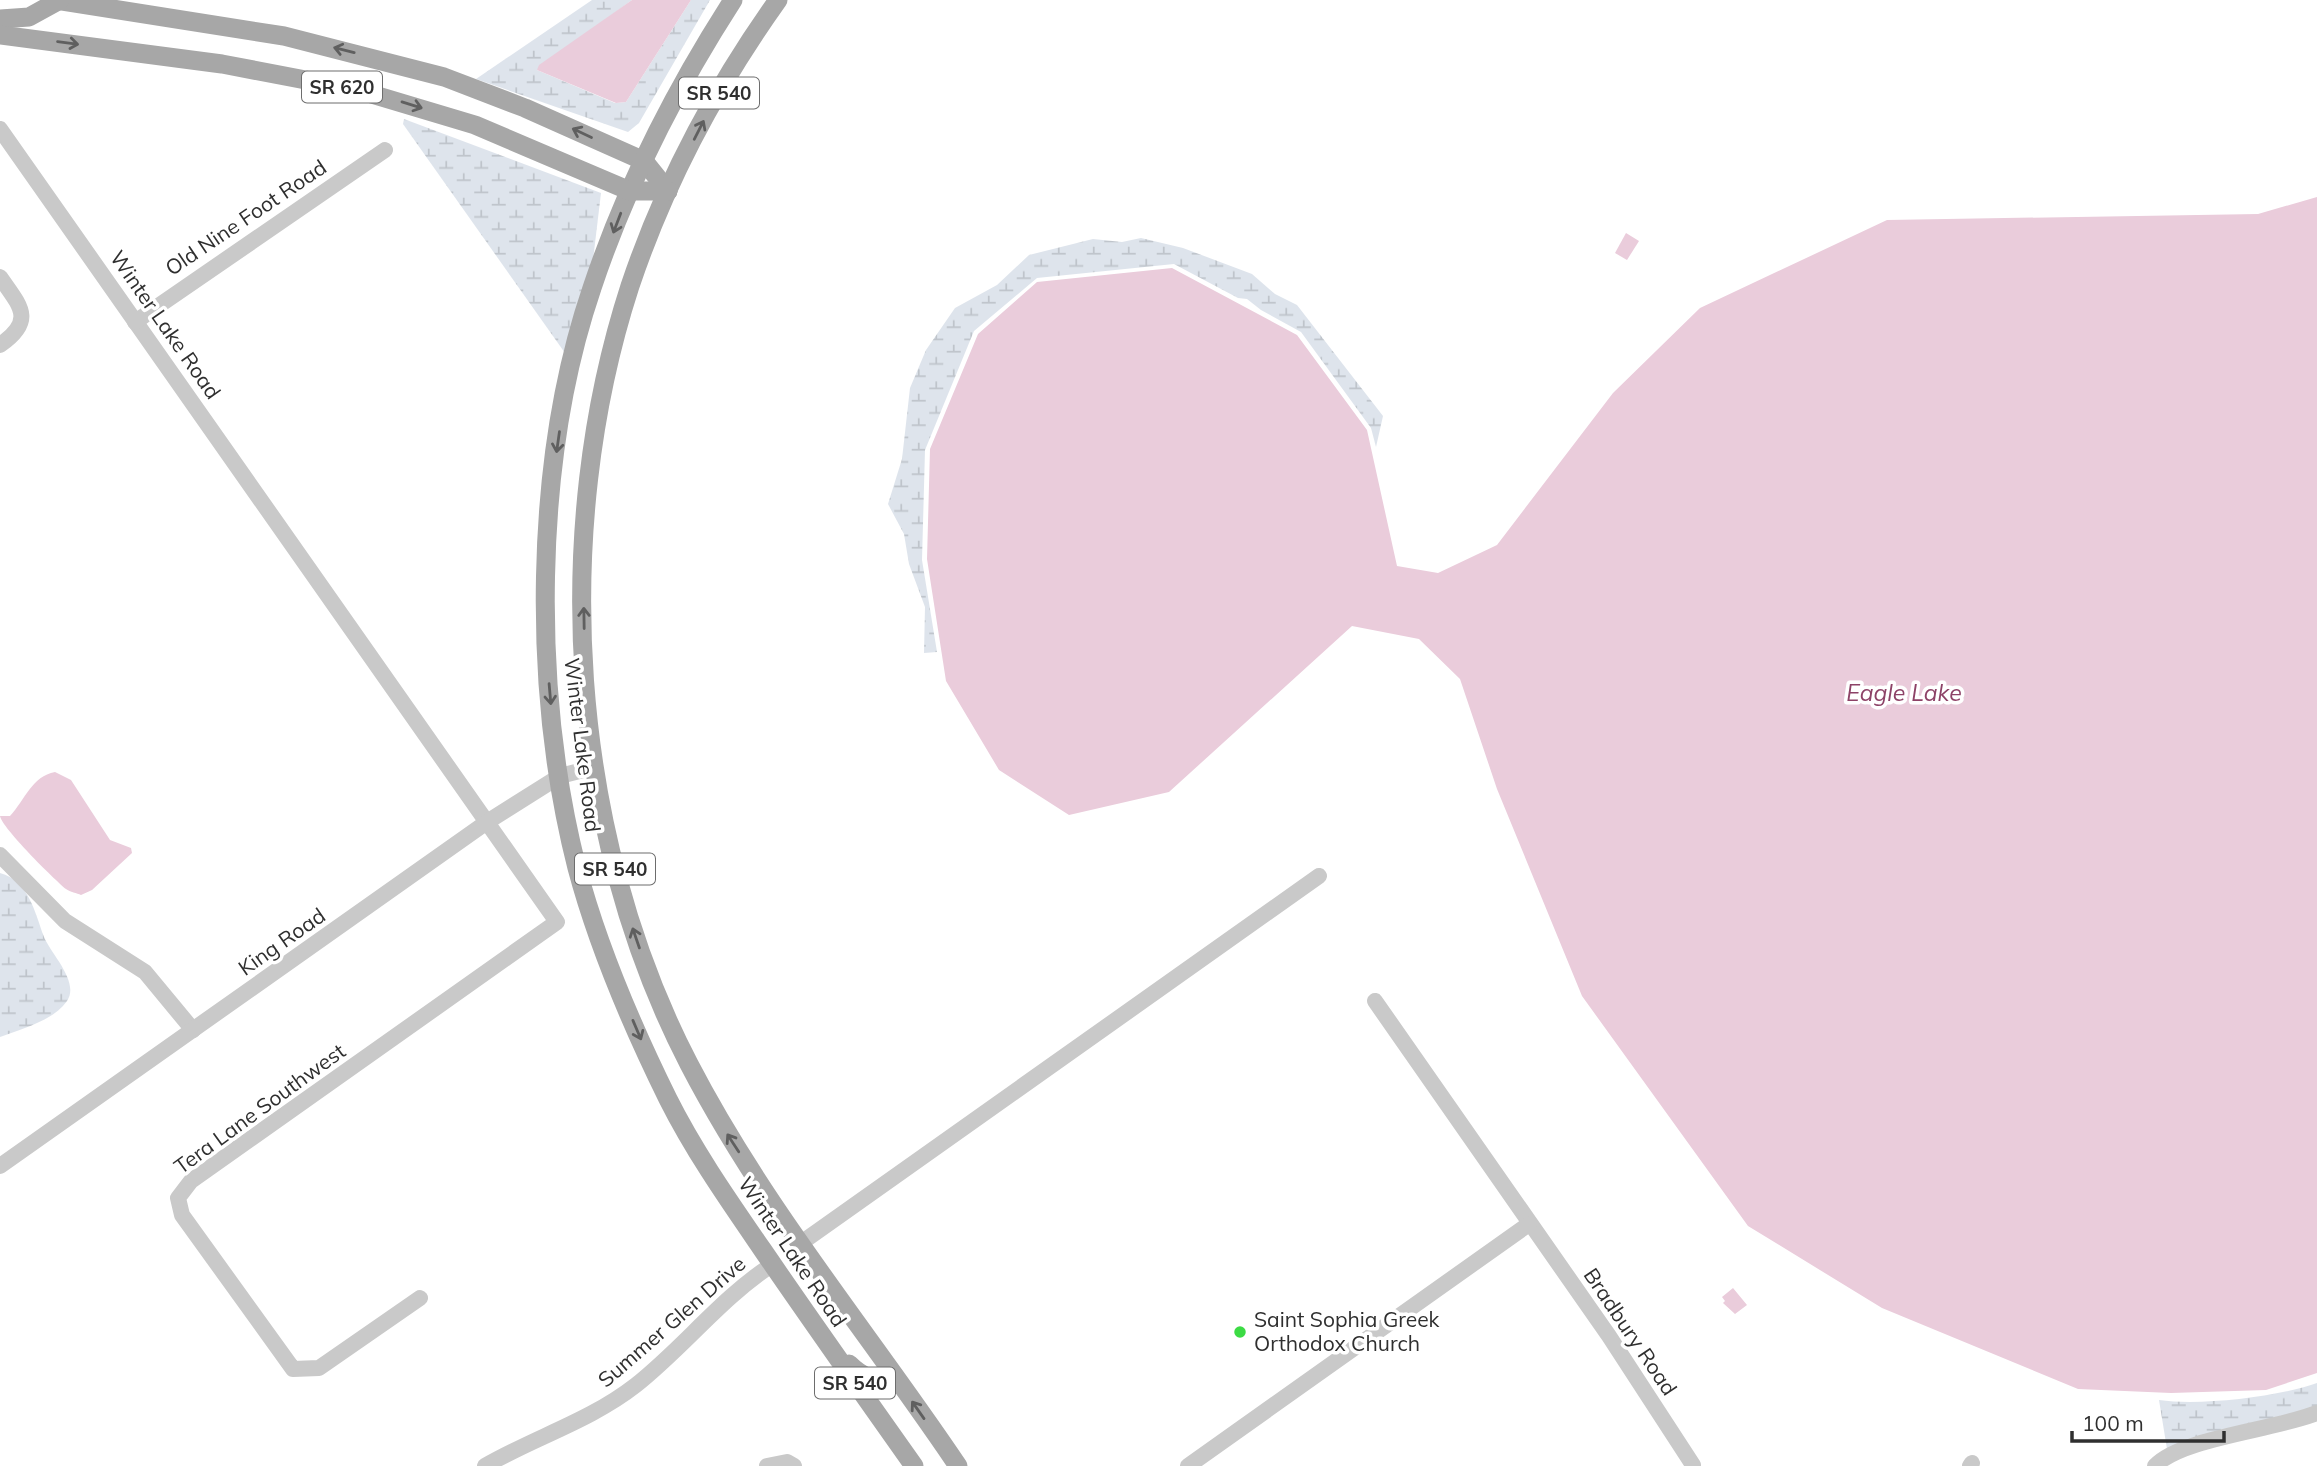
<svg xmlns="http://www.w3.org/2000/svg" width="2317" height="1466" font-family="Mulish,sans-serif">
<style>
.wetland{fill:url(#wetland-marsh)}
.water{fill:#eaccdb}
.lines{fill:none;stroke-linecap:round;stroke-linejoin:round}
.minor{stroke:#c9c9c9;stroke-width:16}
.major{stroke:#a7a7a7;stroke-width:19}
.oneway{stroke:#5f5f5f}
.poi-dot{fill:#3cdb44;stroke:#fff;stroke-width:2.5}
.labels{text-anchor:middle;stroke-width:7;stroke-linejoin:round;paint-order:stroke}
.shield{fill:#fff;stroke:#6d6d6d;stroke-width:2}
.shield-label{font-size:19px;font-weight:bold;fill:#2f2f2f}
.street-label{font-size:21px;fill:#2f2f2f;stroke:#fff}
.poi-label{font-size:21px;fill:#2f2f2f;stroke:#fff;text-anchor:start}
.water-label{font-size:23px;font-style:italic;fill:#8d4267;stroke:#fff}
</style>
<defs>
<pattern id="wetland-marsh" width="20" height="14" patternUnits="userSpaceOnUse" patternTransform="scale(1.75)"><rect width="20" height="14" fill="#dee4ec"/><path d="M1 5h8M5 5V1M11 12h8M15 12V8" fill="none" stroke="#bfc4cb"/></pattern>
</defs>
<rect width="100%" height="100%" fill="#fff"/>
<g class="wetland">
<path d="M592 0H632L537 70 615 103 626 102 691 0H710L639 123 628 132 476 79Z"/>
<path d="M404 119 601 193 593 260 565 353 403 124Z"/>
<path d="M1141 238 1183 248 1252 274 1275 294 1297 305 1383 416 1376 447 1371 428 1301 332 1261 310 1247 299 1238 298 1174 264 1037 278 974 331 925 450 922 560 937 652 924 653 925 607 909 564 904 534 888 504 902 459 910 388 926 350 955 308 997 285 1029 255 1093 239 1122 242Z"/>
<path d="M0 873C29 881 35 913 44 937 51 954 80 982 67 1001 53 1021 21 1029 0 1037Z"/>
<path d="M2317 1383V1408L2167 1449 2159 1400C2200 1406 2278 1397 2317 1383Z"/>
</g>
<g class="water">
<path d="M632 0H691L626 102 616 103 537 70 539 65Z"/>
<path d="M2317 197V1373L2266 1390 2171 1393 2078 1389 1882 1308 1748 1226 1582 996 1497 789 1460 679 1419 639 1352 626 1169 792 1069 815 999 770 946 681 927 559 930 449 978 334 1037 282 1172 268 1297 335 1367 430 1397 566 1438 573 1497 545 1613 393 1700 308 1887 220 2258 214Z"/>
<path d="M1626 233 1639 241 1627 260 1615 253Z"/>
<path d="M55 772 71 780 110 840 131 848 132 853 92 890 81 895C77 893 70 892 66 889 54 879 2 828 0 816H10C25 800 32 776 55 772Z"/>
<path d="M1733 1288 1747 1305 1735 1314 1723 1303 1725 1301 1722 1297Z"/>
</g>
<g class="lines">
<g class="minor">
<path d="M0 129 557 922 191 1181 178 1198 182 1215 293 1369 319 1368 420 1298"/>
<path d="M0 277C20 306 36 320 0 345"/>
<path d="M135 322 385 150"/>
<path d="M0 855 65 921 145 972 193 1030"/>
<path d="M1375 1001 1609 1336 1693 1465"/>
<path d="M0 1166 487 822 560 776 595 767"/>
<path d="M801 1243 1319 876"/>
<path d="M485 1466C535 1437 590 1421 636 1385 684 1347 721 1298 773 1264"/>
<path d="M767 1466 787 1462 794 1466"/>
<path d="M1188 1466 1529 1224"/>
<path d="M1970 1466 1972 1463"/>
<path d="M2155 1466C2181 1438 2275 1430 2317 1413"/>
</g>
<g class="major">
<path d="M56 0 284 36 444 77 525 108 644 161 668 191"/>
<path d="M733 0C675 90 626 186 592 288 533 461 532 691 577 868 598 947 632 1026 668 1099 694 1151 729 1201 762 1249 812 1322 863 1394 914 1466"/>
<path d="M778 0C716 87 664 185 630 286 550 532 569 833 689 1064 763 1207 868 1332 958 1466"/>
<path d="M0 19 29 17 60 0"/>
<path d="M0 35 222 64 358 90 475 125 630 191H668"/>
<path d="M849 1364C863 1378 874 1382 893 1374"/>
</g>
</g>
<defs><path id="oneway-shaft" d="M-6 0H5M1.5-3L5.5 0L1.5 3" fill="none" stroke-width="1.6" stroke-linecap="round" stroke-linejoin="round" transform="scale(1.75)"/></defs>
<g class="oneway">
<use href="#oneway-shaft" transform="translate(68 43) rotate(7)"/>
<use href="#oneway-shaft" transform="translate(344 50) rotate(-166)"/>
<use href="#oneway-shaft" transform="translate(412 105) rotate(17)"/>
<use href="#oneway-shaft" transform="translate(699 130) rotate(-63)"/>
<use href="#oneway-shaft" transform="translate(582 133) rotate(-155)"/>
<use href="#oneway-shaft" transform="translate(617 223) rotate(111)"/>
<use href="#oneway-shaft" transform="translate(558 442) rotate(98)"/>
<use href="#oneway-shaft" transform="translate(584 618) rotate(-91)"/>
<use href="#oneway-shaft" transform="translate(550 694) rotate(85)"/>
<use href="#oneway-shaft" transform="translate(636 938) rotate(-109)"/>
<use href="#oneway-shaft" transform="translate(637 1030) rotate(67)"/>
<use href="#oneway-shaft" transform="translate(733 1143) rotate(-123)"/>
<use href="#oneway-shaft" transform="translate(918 1410) rotate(-125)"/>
</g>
<circle class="poi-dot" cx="1240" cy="1332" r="7"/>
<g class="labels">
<g class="shield">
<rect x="302" y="71.5" width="80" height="31" rx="5"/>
<rect x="679" y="77.5" width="80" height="31" rx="5"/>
<rect x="575" y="853.5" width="80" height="31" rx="5"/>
<rect x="815" y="1367.5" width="80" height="31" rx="5"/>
</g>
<g class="shield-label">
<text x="342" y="94">SR 620</text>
<text x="719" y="100">SR 540</text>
<text x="615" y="876">SR 540</text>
<text x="855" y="1390">SR 540</text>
</g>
<g class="street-label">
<text transform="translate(246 218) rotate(-34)" y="7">Old Nine Foot Road</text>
<text transform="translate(165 325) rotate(55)" y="7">Winter Lake Road</text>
<text transform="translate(582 745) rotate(83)" y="7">Winter Lake Road</text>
<text transform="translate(282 942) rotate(-35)" y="7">King Road</text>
<text transform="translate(260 1109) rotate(-36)" y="7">Tera Lane Southwest</text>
<text transform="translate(792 1252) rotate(56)" y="7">Winter Lake Road</text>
<text transform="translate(672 1322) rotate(-41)" y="7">Summer Glen Drive</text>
<text transform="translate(1630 1332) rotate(56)" y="7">Bradbury Road</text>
</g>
<g class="poi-label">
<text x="1254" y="1327">Saint Sophia Greek<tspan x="1254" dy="24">Orthodox Church</tspan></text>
</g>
<g class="water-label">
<text x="1904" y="701">Eagle Lake</text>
</g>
</g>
<path d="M2072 1431v10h152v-10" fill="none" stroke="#2f2f2f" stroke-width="3.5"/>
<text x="2082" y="1431" font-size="21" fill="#2f2f2f" stroke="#ffffff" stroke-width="5" paint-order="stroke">100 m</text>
</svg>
